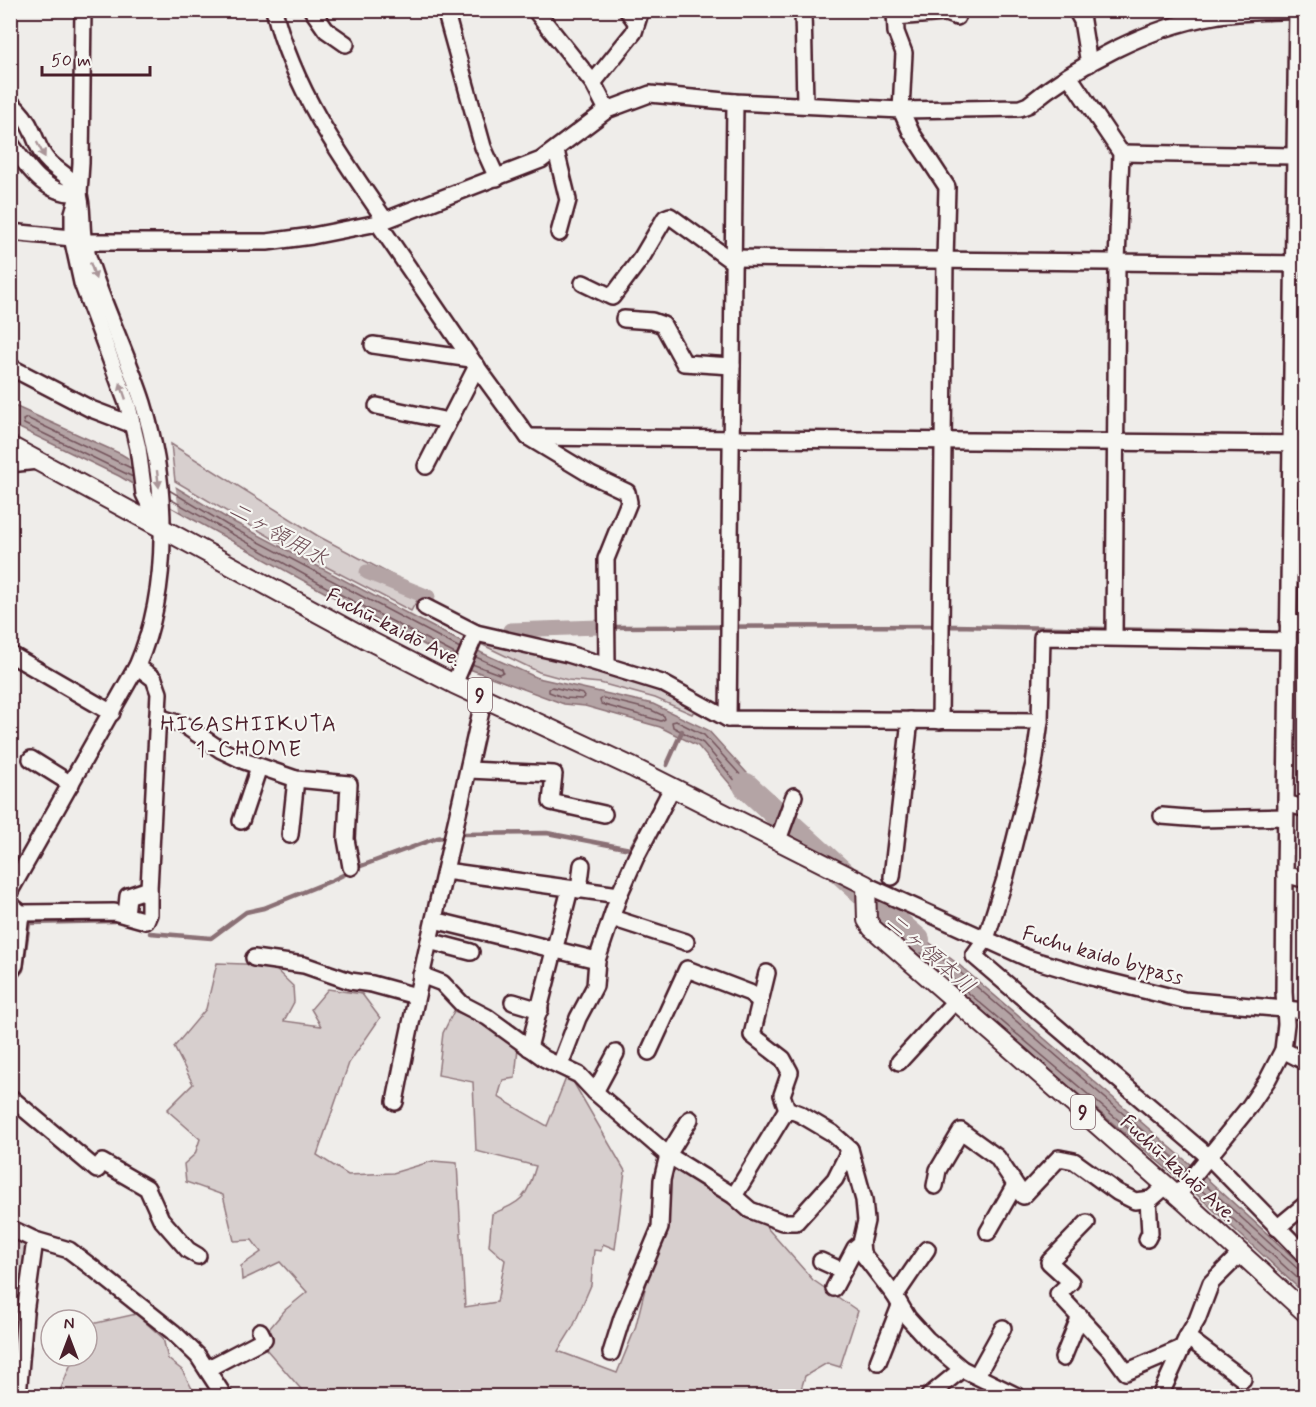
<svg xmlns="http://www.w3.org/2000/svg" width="1316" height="1407" font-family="Mynerve,'Klee One',sans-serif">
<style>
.green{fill:#d7cfce;stroke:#90777c;stroke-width:1.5}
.water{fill:#b4a4a5;stroke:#8a6f74;stroke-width:1.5}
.pier{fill:#efedea}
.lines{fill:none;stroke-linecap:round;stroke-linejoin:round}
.shore{stroke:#74545c;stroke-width:1.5}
.stream{stroke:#8a6f74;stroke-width:4.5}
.canal{stroke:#b4a4a5;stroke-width:15}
.river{stroke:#b4a4a5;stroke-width:26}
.minor-casing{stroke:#4a1f2b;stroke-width:20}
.major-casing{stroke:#4a1f2b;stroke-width:22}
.minor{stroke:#f6f6f2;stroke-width:15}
.major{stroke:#f6f6f2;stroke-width:18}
.oneway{fill:#a99598}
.labels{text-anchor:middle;stroke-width:4.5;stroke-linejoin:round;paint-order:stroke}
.shield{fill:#f6f6f2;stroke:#7e6067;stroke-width:1.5}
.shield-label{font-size:20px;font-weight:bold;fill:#4a1f2b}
.street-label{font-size:21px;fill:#4a1f2b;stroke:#f6f6f2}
.water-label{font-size:22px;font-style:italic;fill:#6f4e56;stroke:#f6f6f2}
.neighbourhood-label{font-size:22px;letter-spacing:1.5px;fill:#4a1f2b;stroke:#f6f6f2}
</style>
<rect width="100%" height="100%" fill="#efedea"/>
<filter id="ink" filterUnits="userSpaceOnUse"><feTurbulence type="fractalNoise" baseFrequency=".0167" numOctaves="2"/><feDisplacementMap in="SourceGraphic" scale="12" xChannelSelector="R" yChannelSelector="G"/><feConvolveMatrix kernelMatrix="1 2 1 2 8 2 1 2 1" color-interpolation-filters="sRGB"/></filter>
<g filter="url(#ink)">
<g class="green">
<path d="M171 444 318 536 422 591 411 611 277 541 175 481Z"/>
<path d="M499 641C566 659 633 678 697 706L692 714 655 698 600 683 568 680 539 672 481 644Z"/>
<path d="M217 963 271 965 293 986 294 1002 284 1021 321 1026 311 1009 328 989 362 994 380 1018 349 1063 317 1155 348 1175 393 1173 433 1161 457 1163 465 1307 497 1302 505 1260 489 1246 492 1214C523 1201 526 1199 536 1166L476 1151 473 1082 438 1075 443 1033 454 1011 488 1024 518 1048 515 1078 503 1080 498 1097 547 1126 568 1073 625 1171 615 1249 603 1244 601 1251 594 1250 591 1285 573 1327 558 1351 617 1373 635 1329 648 1277 657 1203 671 1159 733 1189 813 1280 858 1311 840 1367 827 1363 805 1376 799 1396H307L259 1341 285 1310 307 1292 280 1262 242 1280 241 1266 261 1252 252 1240 234 1241 223 1195 186 1182 184 1164 195 1154 200 1139 167 1110 193 1084 174 1047 206 1009Z"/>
<path d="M10 1235 28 1241 12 1393 37 1396H11Z"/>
<path d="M136 1314 163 1338 168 1359 182 1370 196 1396H58L74 1356H87V1325Z"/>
</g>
<g class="water">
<path d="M10 404 121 454 230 520 482 653 538 678 653 704 708 730 774 803 767 814 740 796 698 746 660 727 585 706 564 704 472 670 326 593 185 515 119 476 11 424Z"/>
<path d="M894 916 958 964 1206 1178 1305 1268V1294L1193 1191 882 928Z"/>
</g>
<path class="pier" d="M128 455 175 483 179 511 133 487Z"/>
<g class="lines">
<g class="shore">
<path d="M131 468 27 418 23 420 24 424 133 477"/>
<path d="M169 490 227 525 460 648"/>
<path d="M170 499 328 588 457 655"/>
<path d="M472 664 499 674 503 672 502 669 476 657"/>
<path d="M552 687 583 694 585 697 582 699 565 698 549 692V689Z"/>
<path d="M603 698 651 710 664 716 665 719 661 721 601 704 600 700Z"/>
<path d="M672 722 676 721 704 735 756 792V796H752L744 791 703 743 673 727Z"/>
<path d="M1183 1175 899 934 898 930H902L955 968 1187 1169"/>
<path d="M1201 1181 1299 1270 1306 1272"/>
<path d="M1197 1186 1306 1286"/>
</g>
<g class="stream">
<path d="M612 627 955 626 1306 633"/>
<path d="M667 765 682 731"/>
<path d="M150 933 211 938 246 912 264 908 333 880 361 866 437 838 463 834 547 833 630 849 652 810"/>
<path d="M10 985 22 970 29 923 114 921"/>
</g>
<g class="canal">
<path d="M367 572 428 597"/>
<path d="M510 630 599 627"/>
</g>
<path class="river" d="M746 786 888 915 917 940"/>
<g class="minor-casing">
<g id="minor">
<path d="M83 10 81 163 79 193 73 213V242L82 283 128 406 138 448 144 494 158 523"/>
<path d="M274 10C294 90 339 154 385 220"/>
<path d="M312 10 326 30 346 44"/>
<path d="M445 10 483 147 497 178"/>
<path d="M535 10 593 83 607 110"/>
<path d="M627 10 636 22"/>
<path d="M803 10 805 104"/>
<path d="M895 10 896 32 904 53 901 110 911 132 947 187 945 260 940 721"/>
<path d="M1076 10 1082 21 1089 64"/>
<path d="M895 17 946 13 957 17"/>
<path d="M1069 76 1121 153 1117 262 1114 637"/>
<path d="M593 83 634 32 641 10"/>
<path d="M10 102C19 110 27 119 32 131 37 141 40 154 49 162 59 172 72 177 78 191 83 205 81 221 83 236 85 249 90 263 94 275 109 318 129 360 143 403 168 484 171 588 137 666L10 891"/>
<path d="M10 143C28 167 45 196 79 193"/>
<path d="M556 151 568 200 559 233"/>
<path d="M1121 153 1295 156"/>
<path d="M378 223 471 359 528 437 591 475 627 492 629 502 606 559 607 665"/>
<path d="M10 232 72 238"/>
<path d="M85 242H267L312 236 378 223 541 160 607 110 650 94 735 102 901 110 1020 108 1028 105C1078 64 1149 27 1214 16 1242 11 1273 12 1301 10"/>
<path d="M733 258 1306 264"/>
<path d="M583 283 612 297 642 257 665 218 670 216 733 262"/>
<path d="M624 319 652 321 663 325 684 363 732 366"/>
<path d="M373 345 471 359"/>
<path d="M10 367 91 409 133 425"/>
<path d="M377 406 448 421"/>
<path d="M528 437 1306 444"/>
<path d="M10 464 37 461"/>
<path d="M426 466 477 366"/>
<path d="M425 607 476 633 568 654 662 683 728 719 1040 721"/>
<path d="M1288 623 1306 624"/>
<path d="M1288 641 1042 637 1040 721 1034 764 1005 879 986 939 974 956 1210 1158 1306 1256"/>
<path d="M10 654 112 713"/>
<path d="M454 684 476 633"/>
<path d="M158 717 184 725 221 750 244 761 296 779 349 784 346 839 351 867"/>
<path d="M728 719 735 102"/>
<path d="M31 759 71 784"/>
<path d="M469 770 554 774 551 802 604 814"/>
<path d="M1286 803 1306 809"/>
<path d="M1162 816 1200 819 1285 817"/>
<path d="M241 821 259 767"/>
<path d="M290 835 296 779"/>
<path d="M778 840 794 796"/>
<path d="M445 871 619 895"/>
<path d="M1285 874 1306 880"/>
<path d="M892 877 910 720"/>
<path d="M866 885 1027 958 1091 977 1184 1000 1306 1011"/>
<path d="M579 890 582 865"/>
<path d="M10 904 21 913 114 912 146 921 149 914V889L159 693 154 679 137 666"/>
<path d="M126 915 128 896 149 889"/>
<path d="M612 918 686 942"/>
<path d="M434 920 597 960"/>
<path d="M429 941 471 952"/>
<path d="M254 958 304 965 350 981 372 984 416 996"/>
<path d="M10 972 15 965 21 913"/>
<path d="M767 973 752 1035 783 1059 790 1072 782 1095 787 1109 800 1114 832 1133 850 1149 864 1200 866 1221 861 1243 862 1253 895 1296 908 1318 927 1339 962 1369 1017 1396"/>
<path d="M421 975 442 983 462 1004 487 1017 545 1059 579 1075 595 1092 668 1155 734 1196 750 1210 782 1222H796L835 1179 850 1149"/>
<path d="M513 1002 540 1010"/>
<path d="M529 1048 570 889"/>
<path d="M1283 1050 1306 1062"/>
<path d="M649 1052 687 969 750 993 759 1000"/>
<path d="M899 1062 955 1001"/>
<path d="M560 1065 578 1018 595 986 597 960 619 895 636 857 672 788"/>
<path d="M595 1092 616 1053"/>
<path d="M10 1097 97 1170 102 1162 147 1188 161 1219 188 1250 198 1256"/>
<path d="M395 1102C421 966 455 832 484 697"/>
<path d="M935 1186 938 1170 961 1131 997 1157 1023 1196 1059 1158 1074 1161 1117 1192 1135 1201 1151 1199 1166 1186"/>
<path d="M734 1196 787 1109"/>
<path d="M1177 1196 1249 1107 1268 1079 1283 1050 1286 1024 1284 992 1285 874 1297 10"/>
<path d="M1087 1223 1049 1262 1071 1282 1058 1294 1110 1350 1126 1372 1182 1348"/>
<path d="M10 1228 35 1240 69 1250 94 1269 173 1332 198 1356 224 1396"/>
<path d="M1277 1228 1306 1204"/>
<path d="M988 1232 1015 1185"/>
<path d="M1147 1239 1150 1233 1148 1200"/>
<path d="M821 1261 843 1271"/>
<path d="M834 1288 855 1248 861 1243"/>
<path d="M895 1296 927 1249"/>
<path d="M1187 1337 1243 1379"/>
<path d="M611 1353 622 1318 660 1228 662 1180 668 1155 690 1119"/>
<path d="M1063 1358 1080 1316"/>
<path d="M878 1362 900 1306"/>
<path d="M207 1369 264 1339 260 1331"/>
<path d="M977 1375 1003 1328"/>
<path d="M18 1396 25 1313 35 1240"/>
<path d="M929 1396 962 1369"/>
<path d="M1160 1396 1187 1337 1197 1320 1211 1283 1240 1254"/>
<path d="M1304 1396 1306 1395"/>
</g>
</g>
<g class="major-casing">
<path id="major" d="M10 446 368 640 454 684 632 767 866 885 867 920 872 928 1018 1055 1186 1203 1306 1313"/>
</g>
<use href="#minor" class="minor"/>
<use href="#major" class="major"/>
</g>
<defs><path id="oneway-solid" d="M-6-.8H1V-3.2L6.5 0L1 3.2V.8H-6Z" transform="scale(1.5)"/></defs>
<g class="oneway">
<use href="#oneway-solid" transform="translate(41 150) rotate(62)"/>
<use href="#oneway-solid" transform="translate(93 271) rotate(71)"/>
<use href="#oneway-solid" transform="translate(123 391) rotate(-109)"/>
<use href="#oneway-solid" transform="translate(158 479) rotate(83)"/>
</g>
</g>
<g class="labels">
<g class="shield">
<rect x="468" y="678" width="24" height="34" rx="4.5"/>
<rect x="1071" y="1095" width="24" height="34" rx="4.5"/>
</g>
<g class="shield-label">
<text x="480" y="702">9</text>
<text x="1083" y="1119">9</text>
</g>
<g class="street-label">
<text transform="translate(394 627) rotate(27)" y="7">Fuchū-kaidō Ave.</text>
<text transform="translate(1103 955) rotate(16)" y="7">Fuchu kaido bypass</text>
<text transform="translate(1179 1168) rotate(42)" y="7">Fuchū-kaidō Ave.</text>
</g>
<g class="water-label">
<text transform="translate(279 533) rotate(29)" y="8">二ヶ領用水</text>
<text transform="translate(931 953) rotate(41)" y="8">二ヶ領本川</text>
</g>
<g class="neighbourhood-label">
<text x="249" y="731">HIGASHIIKUTA<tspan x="249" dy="25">1-CHOME</tspan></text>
</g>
</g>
<rect width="1316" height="1407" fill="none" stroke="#f6f6f2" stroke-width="36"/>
<rect x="18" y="18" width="1280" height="1371" fill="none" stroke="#4a1f2b" stroke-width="2" filter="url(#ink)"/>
<g transform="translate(69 1338)"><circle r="28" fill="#f6f6f2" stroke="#b1a0a2" stroke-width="1.5"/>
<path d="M0-4.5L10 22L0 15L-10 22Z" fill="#4a1f2b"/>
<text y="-9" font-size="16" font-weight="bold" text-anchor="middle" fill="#4a1f2b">N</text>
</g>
<path d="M42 66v9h108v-9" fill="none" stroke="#4a1f2b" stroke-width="3"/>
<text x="51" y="66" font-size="18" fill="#4a1f2b" stroke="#f6f6f2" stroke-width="4.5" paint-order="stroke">50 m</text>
</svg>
